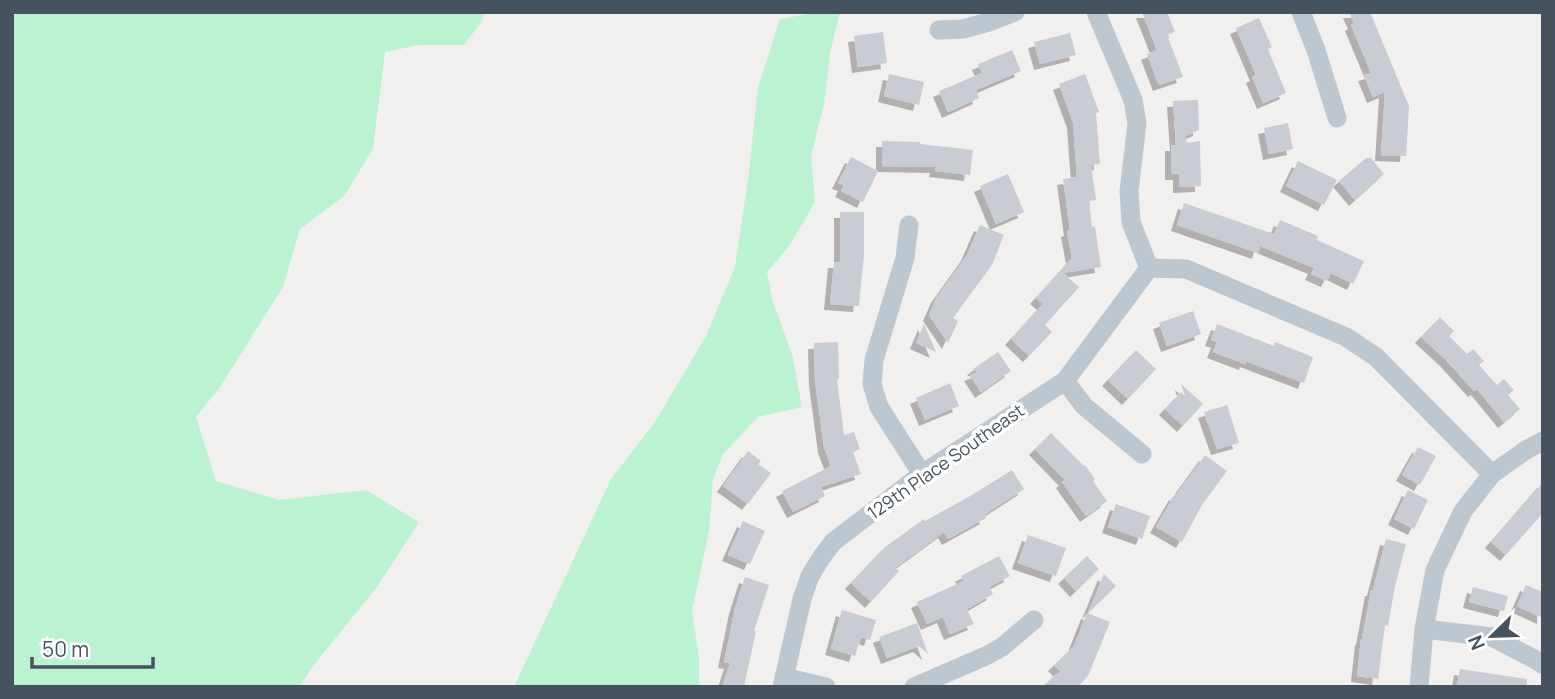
<svg xmlns="http://www.w3.org/2000/svg" width="1555" height="699" font-family="Manrope,sans-serif">
<style>
.green{fill:#bbf2d1}
.building{fill:#c9ccd2;filter:url(#shadow)}
.lines{fill:none;stroke-linecap:round;stroke-linejoin:round}
.minor{stroke:#bcc7cf;stroke-width:19}
.labels{text-anchor:middle;stroke-width:7;stroke-linejoin:round;paint-order:stroke}
.street-label{font-size:18px;fill:#46535e;stroke:#fff}
</style>
<defs>
<filter id="shadow"><feDropShadow dx="-6" dy="6" stdDeviation="0" flood-color="#0004"/></filter>
</defs>
<rect width="100%" height="100%" fill="#f2efef"/>
<g class="green">
<path d="M12 12H484L482 21 464 45H419L385 52 373 149 344 196 300 229 283 287 220 387 196 417 216 481 279 500 366 490 419 522 377 587 313 666 299 687H12Z"/>
<path d="M819 12H840L830 53 824 104 811 156 815 202 790 245 767 272 773 302 792 354 802 407 758 417 723 454 713 479 709 531 692 611 699 657V687H514L611 479 655 422 706 336 735 267 749 172 758 87 780 19Z"/>
</g>
<g class="building">
<path d="M1142 12H1167L1175 32 1167 35 1183 77 1159 85 1147 54 1157 50Z"/>
<path d="M1349 12H1370L1409 106 1406 156 1381 155 1385 92 1373 97 1364 75 1371 73 1351 25 1354 23Z"/>
<path d="M1259 18 1272 47 1268 49 1286 93 1263 103 1252 77 1256 75 1236 28Z"/>
<path d="M883 32 887 63 858 67 854 36Z"/>
<path d="M1070 33 1076 55 1040 64 1034 42Z"/>
<path d="M1012 50 1021 71 976 90 979 98 948 112 939 91 982 73 978 64Z"/>
<path d="M889 74 924 82 919 105 884 96Z"/>
<path d="M1085 74 1099 112 1096 113 1100 164 1091 165 1096 200 1089 201 1092 227 1095 226 1101 267 1063 273 1079 287 1045 325 1052 332 1029 356 1011 339 1043 304 1036 298 1072 258 1067 231 1070 230 1063 179 1077 177 1073 122 1059 84Z"/>
<path d="M1198 100 1199 130 1185 136 1187 143 1200 141 1201 186 1179 187V174H1171V145H1176L1173 101Z"/>
<path d="M1288 123 1293 149 1269 154 1264 128Z"/>
<path d="M882 141 920 142V144L973 150 970 175 935 171 936 167 882 166Z"/>
<path d="M851 157 878 171 863 202 841 191 844 185 838 183Z"/>
<path d="M1366 158H1371L1384 174 1355 200 1339 181Z"/>
<path d="M1298 161 1337 180 1324 205 1286 186Z"/>
<path d="M1008 174 1024 212 996 224 980 186Z"/>
<path d="M1184 203 1274 234 1280 220 1318 236 1317 240 1364 261 1353 284 1331 273 1327 281 1311 274 1314 268 1260 246 1258 253 1177 225Z"/>
<path d="M840 212H864V254L859 306 830 304 834 262H840Z"/>
<path d="M980 225 1004 235 992 265 953 318 958 321 948 343 929 315 937 297 967 255Z"/>
<path d="M1193 311 1201 334 1167 346 1159 323Z"/>
<path d="M1440 317 1454 331 1449 336 1467 354 1473 349 1484 361 1479 365 1497 385 1504 379 1514 390 1508 395 1520 409 1504 422 1477 389 1474 391 1446 360 1421 337Z"/>
<path d="M924 324 936 352 916 343Z"/>
<path d="M1217 324 1274 346 1275 342 1313 357 1304 383 1246 361 1245 364 1213 352 1217 342 1211 340Z"/>
<path d="M838 342 839 379H837L844 435 854 432 860 449 853 452 861 474 821 487 825 496 793 512 782 491 831 466 824 447 815 380 814 343Z"/>
<path d="M1136 350 1156 369 1128 399 1108 380Z"/>
<path d="M998 352 1011 371 981 392 970 375 978 372 973 369Z"/>
<path d="M950 383 959 406 925 420 916 398Z"/>
<path d="M1181 384 1203 404 1183 426 1165 409 1181 392 1185 396Z"/>
<path d="M1227 405 1239 443 1217 449 1204 412Z"/>
<path d="M1051 433 1084 466 1085 465 1095 479 1093 481 1107 501 1086 516 1062 482 1065 480 1035 449Z"/>
<path d="M1418 447 1436 456 1420 485 1402 475Z"/>
<path d="M748 451 761 461 758 464 771 473 748 504 723 486Z"/>
<path d="M1205 455 1227 471 1202 505 1182 542 1156 527 1175 494 1176 495Z"/>
<path d="M1012 470 1024 489 984 515 986 518 948 539 944 532 895 568 899 571 871 602 851 583 885 547 924 519 925 521 972 495Z"/>
<path d="M1543 482V513L1506 555 1491 542Z"/>
<path d="M1408 490 1428 500 1414 529 1394 519Z"/>
<path d="M1116 504 1150 516 1142 539 1108 527Z"/>
<path d="M743 521 765 531 750 564 728 555Z"/>
<path d="M1028 535 1066 548 1056 576 1018 563Z"/>
<path d="M1386 539 1406 544 1395 586 1388 626 1385 625 1378 679 1357 676 1361 639H1362L1371 590H1373Z"/>
<path d="M999 556 1010 576 989 587 993 594 967 609 974 624 950 634 943 617 927 624 917 602 964 581 961 576Z"/>
<path d="M1087 556 1099 569 1076 591 1064 578Z"/>
<path d="M1104 574 1116 586 1088 613Z"/>
<path d="M745 577 769 585 754 631H756L744 687H722L730 663 724 662 735 608Z"/>
<path d="M1526 585 1543 592V618L1517 606Z"/>
<path d="M1473 587 1508 596 1504 611 1469 602Z"/>
<path d="M842 610 876 620 870 640 861 637 855 656 831 649Z"/>
<path d="M1087 613 1110 622 1088 676 1077 687H1042L1055 675 1061 672 1054 665 1074 646Z"/>
<path d="M917 623 928 654 919 646 887 658 879 637Z"/>
<path d="M1460 669 1527 679V687H1457Z"/>
</g>
<g class="lines">
<g class="minor">
<path d="M1096 12 1133 100 1137 123 1129 191 1131 222 1149 268"/>
<path d="M1301 12 1316 50 1337 118"/>
<path d="M939 30 963 29 989 22 1015 12"/>
<path d="M909 225 905 258 874 360 872 384 879 407 922 474"/>
<path d="M1149 268 1186 269 1346 337 1376 357 1492 474"/>
<path d="M1065 381 1084 406 1142 454"/>
<path d="M1424 629 1492 637 1536 660 1543 665"/>
<path d="M784 677 826 687"/>
<path d="M782 687 802 599 810 576 821 558 833 542 922 474 1065 381 1149 268"/>
<path d="M914 687 988 655 1002 647 1034 620"/>
<path d="M1419 687 1424 629 1435 570 1463 511 1492 474 1526 450 1543 441"/>
</g>
</g>
<g class="labels">
<g class="street-label">
<text transform="translate(946 462) rotate(-35)" y="6">129th Place Southeast</text>
</g>
</g>
<rect width="1555" height="699" fill="none" stroke="#46535e" stroke-width="28"/>
<g transform="translate(1492 636) rotate(247)" stroke="#ffffff" stroke-width="5" paint-order="stroke">
<path d="M0-5L12 26L0 18L-12 26Z" fill="#46535e"/>
<text y="-10" font-size="19" font-weight="bold" text-anchor="middle" fill="#46535e">N</text>
</g>
<path d="M32 657v10h121v-10" fill="none" stroke="#46535e" stroke-width="3.5"/>
<text x="42" y="657" font-size="21" fill="#46535e" stroke="#ffffff" stroke-width="5" paint-order="stroke">50 m</text>
</svg>
